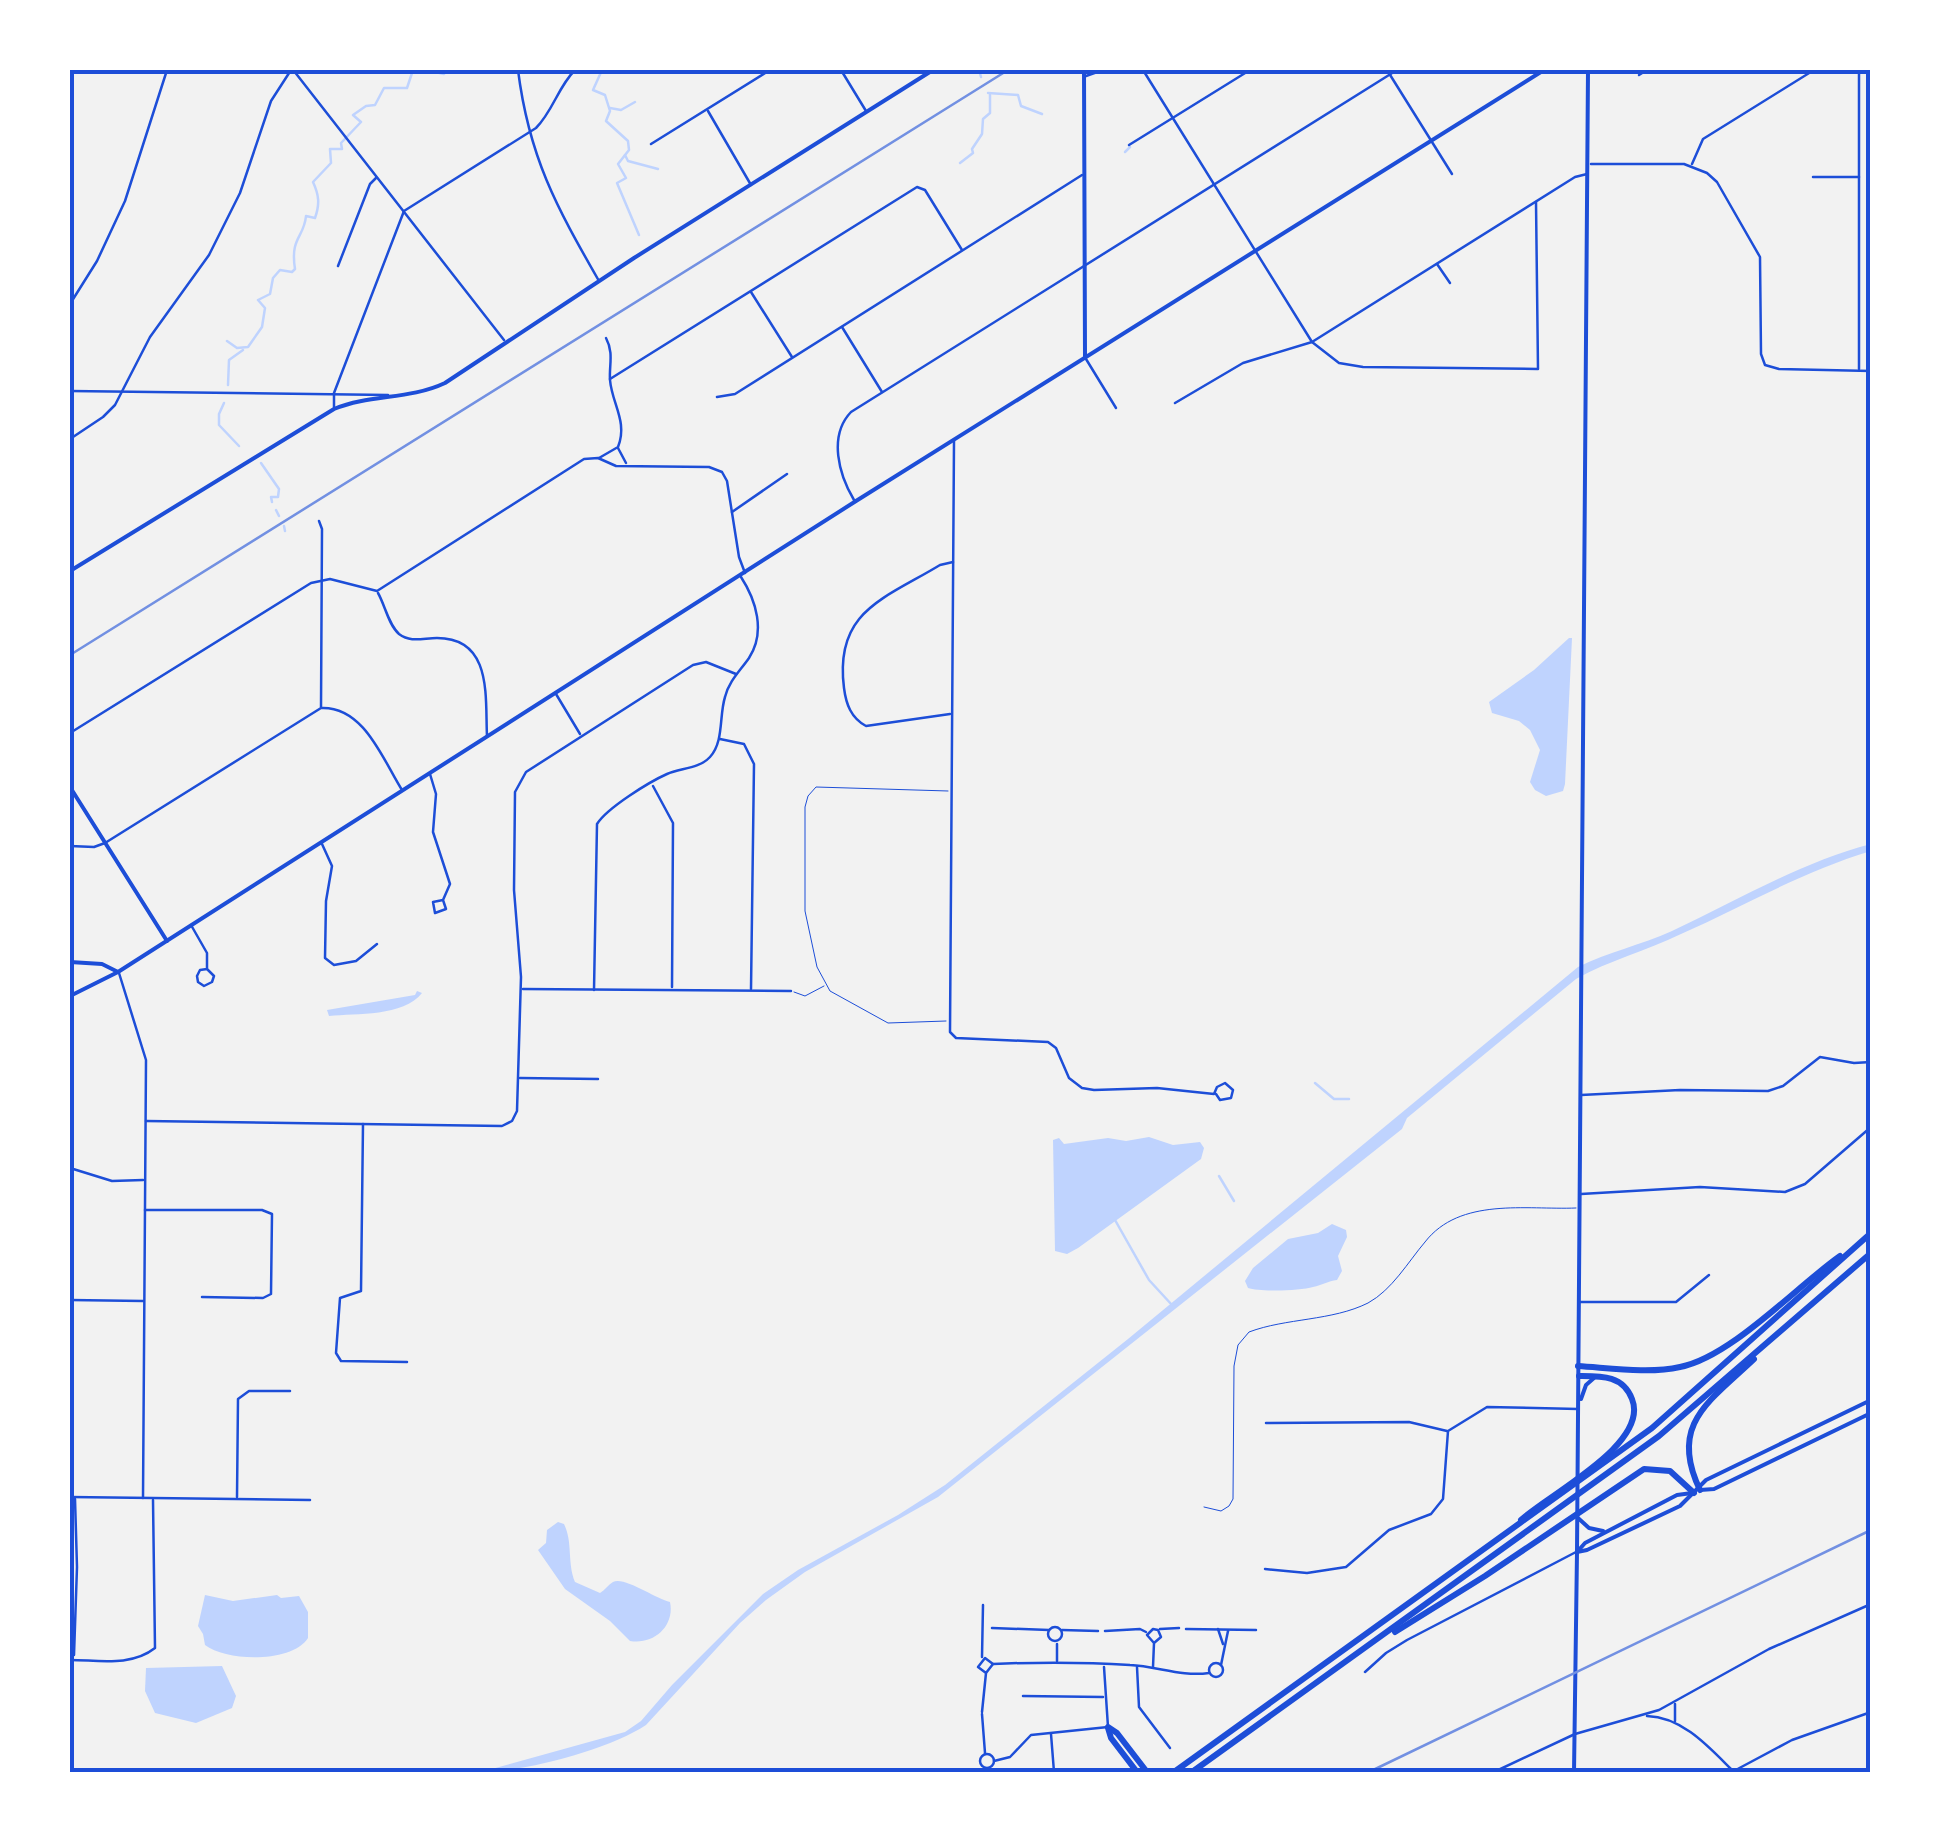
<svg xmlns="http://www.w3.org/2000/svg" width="1941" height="1842" font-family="Commissioner,sans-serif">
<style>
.water{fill:#bfd3fe}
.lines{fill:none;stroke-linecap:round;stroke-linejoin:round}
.stream{stroke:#bfd3fe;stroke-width:2.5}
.service{stroke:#1d4ed8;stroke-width:1}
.minor{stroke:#1d4ed8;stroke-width:2.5}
.tertiary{stroke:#1d4ed8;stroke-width:4}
.secondary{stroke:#1d4ed8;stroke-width:4}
.motorway{stroke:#1d4ed8;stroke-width:6}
.rail{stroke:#7290e2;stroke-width:2.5}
.neatline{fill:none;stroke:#1d4ed8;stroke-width:4}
</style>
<rect width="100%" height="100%" fill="#f2f2f2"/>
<g class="water">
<path d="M1569 638H1572L1565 784 1563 791 1546 796 1535 790 1530 782 1540 750 1530 730 1519 721 1492 713 1489 702 1534 670Z"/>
<path d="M1871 844V851C1804 871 1744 906 1681 934 1646 951 1610 960 1576 979L1407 1118 1402 1129 938 1497 805 1572 766 1600 740 1623 646 1725C610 1749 525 1772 481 1772L625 1732 641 1721 672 1685 763 1594 798 1570 898 1515 945 1485 1128 1339 1578 967C1608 952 1641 945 1672 931 1737 901 1801 862 1871 844Z"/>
<path d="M417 991 422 993C403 1017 357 1013 329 1016L327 1010 415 995Z"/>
<path d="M1149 1137 1173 1145 1200 1142 1204 1148 1201 1159 1078 1248 1067 1254 1055 1251 1053 1140 1059 1138 1064 1144 1108 1138 1126 1141Z"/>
<path d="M1332 1224 1346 1230 1347 1237 1338 1256 1342 1271 1337 1280C1328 1281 1322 1285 1313 1287 1300 1291 1260 1292 1248 1288L1245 1281 1253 1268 1288 1239 1318 1233Z"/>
<path d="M558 1522 564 1524C573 1542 567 1563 575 1582L600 1593C605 1590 608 1585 613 1582 624 1576 656 1599 670 1602 675 1626 654 1645 630 1641L610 1621 565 1589 538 1550 546 1543 547 1530Z"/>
<path d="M205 1595 233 1601 277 1595 281 1598 299 1596 308 1612V1638C292 1663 227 1662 205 1645L203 1634 198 1626Z"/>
<path d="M222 1666 236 1696 232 1708 196 1723 155 1713 145 1691 146 1668Z"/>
</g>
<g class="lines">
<g class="stream">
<path d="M426 70 444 74 446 70"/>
<path d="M492 70H497"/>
<path d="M602 70 593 90 605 95 610 111 606 121 628 141 629 150 618 164 626 178 617 183 639 235"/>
<path d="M979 70 981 77"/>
<path d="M988 93 1018 95 1021 106 1042 114"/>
<path d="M610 108 621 110 635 102"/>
<path d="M1125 152 1130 147"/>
<path d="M625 155 628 161 658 169"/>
<path d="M960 163 973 153 972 149 982 134 983 119 990 113V95"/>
<path d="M227 341 237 348 248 347 262 327 265 308 258 300 270 294 273 278 280 270 292 272 295 269C290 237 304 238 306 216L315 218C320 204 319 195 313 182L331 163 330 149H342L341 143 361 122 353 115 366 106 375 105 384 88H407L413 70"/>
<path d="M228 385 229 360 243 350"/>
<path d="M224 403 219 414V425L239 446"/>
<path d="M261 463 279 489 278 497H271L272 502"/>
<path d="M276 510 279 516"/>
<path d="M284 526 285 531"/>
<path d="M1315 1083 1334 1099H1349"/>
<path d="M1219 1176 1234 1201"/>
<path d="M1115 1220 1149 1280 1172 1305"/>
</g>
<g class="service">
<path d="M794 992 805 996 824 986"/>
<path d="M946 1021 888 1023 830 991 817 967 805 911V807L808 796 816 787 948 791"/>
<path d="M1204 1507 1221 1511 1229 1506 1233 1499 1234 1366 1238 1345 1249 1332C1286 1318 1332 1321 1368 1303 1392 1290 1408 1262 1425 1242 1460 1197 1526 1210 1576 1208"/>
</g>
<g class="minor">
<path d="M518 70C529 157 556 206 599 281"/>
<path d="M841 70 866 111"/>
<path d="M1143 70 1312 342 1339 363 1363 367 1538 369 1536 202"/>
<path d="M1387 70 1452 174"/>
<path d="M294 71 504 340"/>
<path d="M1639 75 1647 70"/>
<path d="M1086 76 1103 70"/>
<path d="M708 111 751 185"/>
<path d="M651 144 770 70"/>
<path d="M1129 145 1250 70"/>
<path d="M1591 164H1684L1707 173 1717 182 1760 257 1761 354 1765 365 1779 369 1871 371"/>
<path d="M1692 164 1703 139 1814 70"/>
<path d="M1813 177H1859"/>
<path d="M1437 264 1450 283"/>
<path d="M338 266 370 184 376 178"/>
<path d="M751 292 792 357"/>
<path d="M70 304 97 261 125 201 167 70"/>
<path d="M842 327 882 392"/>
<path d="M1086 359 1116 408"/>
<path d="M1859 369V70"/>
<path d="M610 379 917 187 925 190 962 250"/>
<path d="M70 391 388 395"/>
<path d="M717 397 735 394 1082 175"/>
<path d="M1175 403 1243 363 1312 342 1575 177 1587 174"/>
<path d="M334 407V393L404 211 536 128C553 111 558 87 575 70"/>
<path d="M70 439 103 417 115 405 150 337 209 255 240 193 271 101 291 70"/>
<path d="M954 441 950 1032 956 1038 1048 1042 1056 1048 1069 1078 1082 1088 1094 1090 1157 1088 1214 1094 1217 1087 1225 1083 1233 1090 1231 1098 1220 1100 1216 1094"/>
<path d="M618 448 626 463"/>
<path d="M599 458 618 447C628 422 612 404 610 380 609 365 614 353 606 338"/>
<path d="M854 500C839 475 828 436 851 412L1397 70"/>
<path d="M732 512 787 474"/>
<path d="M319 521 322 529 321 707"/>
<path d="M378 593C385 605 388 624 399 634 411 643 423 638 437 638 493 638 485 698 487 736"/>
<path d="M556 694 580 734"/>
<path d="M950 714 866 726C851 718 846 704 844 688 834 611 884 599 940 565L953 562"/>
<path d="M70 733 311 583 330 579 377 591 584 459 598 458 616 466 709 467 722 472 727 481 739 557 745 573"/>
<path d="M720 739 744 744 754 764 751 989"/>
<path d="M430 774 436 794 433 832 450 884 443 900 446 909 435 913 433 902 443 900"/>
<path d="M653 786 673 823 672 987"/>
<path d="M322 844 332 866 326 901 325 958 334 965 356 961 377 944"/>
<path d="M70 846 94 847 105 843 321 708C364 706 383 760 402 790"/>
<path d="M191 925 207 953V969L214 976 212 982 204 986 198 982 197 976 200 970 207 969"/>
<path d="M119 973 146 1060 143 1498"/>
<path d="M523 989 791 991"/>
<path d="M594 990 597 824C607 808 649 782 667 774 680 768 699 769 710 757 724 742 719 716 725 697 729 681 740 671 749 658 766 632 756 600 741 577"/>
<path d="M520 1078 598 1079"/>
<path d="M1581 1095 1680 1090 1768 1091 1783 1086 1820 1057 1854 1063 1871 1062"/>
<path d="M146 1121 502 1126 512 1121 517 1111 521 977 514 890 515 792 526 772 693 665 706 662 736 674"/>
<path d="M363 1124 361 1291 340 1298 336 1353 341 1361 407 1362"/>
<path d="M70 1168 112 1181 143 1180"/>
<path d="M1581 1194 1700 1187 1785 1192 1805 1184 1871 1127"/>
<path d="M145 1210H262L272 1214 271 1294 263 1298 202 1297"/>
<path d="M70 1300 143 1301"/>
<path d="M1580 1302H1676L1709 1275"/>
<path d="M1266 1423 1409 1422 1447 1431"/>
<path d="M70 1497 310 1500"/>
<path d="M237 1497 238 1399 249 1391H290"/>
<path d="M1265 1569 1307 1573 1346 1567 1389 1530 1431 1514 1443 1499 1448 1431 1487 1407 1578 1409"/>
<circle cx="1055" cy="1634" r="7"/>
<path d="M992 1628 1049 1630"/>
<path d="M1160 1629 1179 1628"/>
<path d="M1186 1629 1256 1630"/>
<path d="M1218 1629 1223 1644"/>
<path d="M1062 1630 1098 1631"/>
<path d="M1105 1631 1140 1629 1146 1632"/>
<path d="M74 1655 77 1567 75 1499"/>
<path d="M982 1657 983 1605"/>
<path d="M70 1660C98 1660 131 1667 155 1648L153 1500"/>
<path d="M1057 1661V1644"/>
<circle cx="1216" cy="1670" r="7"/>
<path d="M993 1664C1039 1662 1084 1662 1130 1665 1157 1666 1181 1677 1209 1673"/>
<path d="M1221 1665 1228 1631"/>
<path d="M1137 1667 1139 1707 1170 1748"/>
<path d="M1153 1667 1154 1643 1161 1637 1158 1630 1153 1629 1147 1635 1154 1643"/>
<path d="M1365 1672 1386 1653 1407 1640 1576 1552"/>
<path d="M1023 1696 1103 1697"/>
<path d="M982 1712 986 1673 993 1664 985 1658 978 1667 986 1673"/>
<path d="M982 1714 985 1753"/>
<path d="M1647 1716C1682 1717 1708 1746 1731 1769"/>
<path d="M1675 1721V1704"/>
<path d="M1051 1734 1054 1772"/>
<circle cx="987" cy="1761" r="7"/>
<path d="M994 1761 1010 1757 1031 1735 1108 1727 1104 1667"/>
<path d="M1494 1772 1575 1734 1659 1710 1769 1649 1871 1604"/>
<path d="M1732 1772 1792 1740 1871 1712"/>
</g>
<g class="tertiary">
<path d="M1084 70 1085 357"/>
<path d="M70 571 334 409C370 394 409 400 445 383L634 258 933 70"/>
<path d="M70 787 167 941"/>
<path d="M70 962 102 964 118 972"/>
<path d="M1574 1772 1577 1552"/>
</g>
<g class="secondary">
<path d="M70 996 118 972 856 501 1544 70"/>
<path d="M1581 1399 1586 1385 1594 1378"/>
<path d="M1700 1490 1714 1489 1871 1413"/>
<path d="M1578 1518 1589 1528 1603 1531"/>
<path d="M1577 1552 1588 70"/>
<path d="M1577 1552 1587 1550 1680 1506 1706 1480 1871 1400"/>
<path d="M1577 1552 1585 1543 1677 1495 1692 1493"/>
</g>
<g class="motorway">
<path d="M1578 1366C1610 1368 1649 1374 1680 1367 1731 1357 1796 1287 1840 1256"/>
<path d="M1700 1490C1668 1424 1710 1401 1754 1359"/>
<path d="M1521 1520C1549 1494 1650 1444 1632 1399 1623 1375 1601 1376 1579 1376"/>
<path d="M1395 1632 1485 1576 1644 1469 1670 1471 1694 1493"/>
<path d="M1108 1727 1117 1733 1147 1772"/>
<path d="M1108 1728 1111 1738 1137 1772"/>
<path d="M1174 1772 1652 1428 1871 1233"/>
<path d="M1192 1772 1659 1436 1871 1253"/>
</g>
<g class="rail">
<path d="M70 655 1008 70"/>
<path d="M1369 1772 1871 1530"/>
</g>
</g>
<rect width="1941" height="1842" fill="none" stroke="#ffffff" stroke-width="145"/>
<rect x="72" y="72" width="1796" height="1698" class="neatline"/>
</svg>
